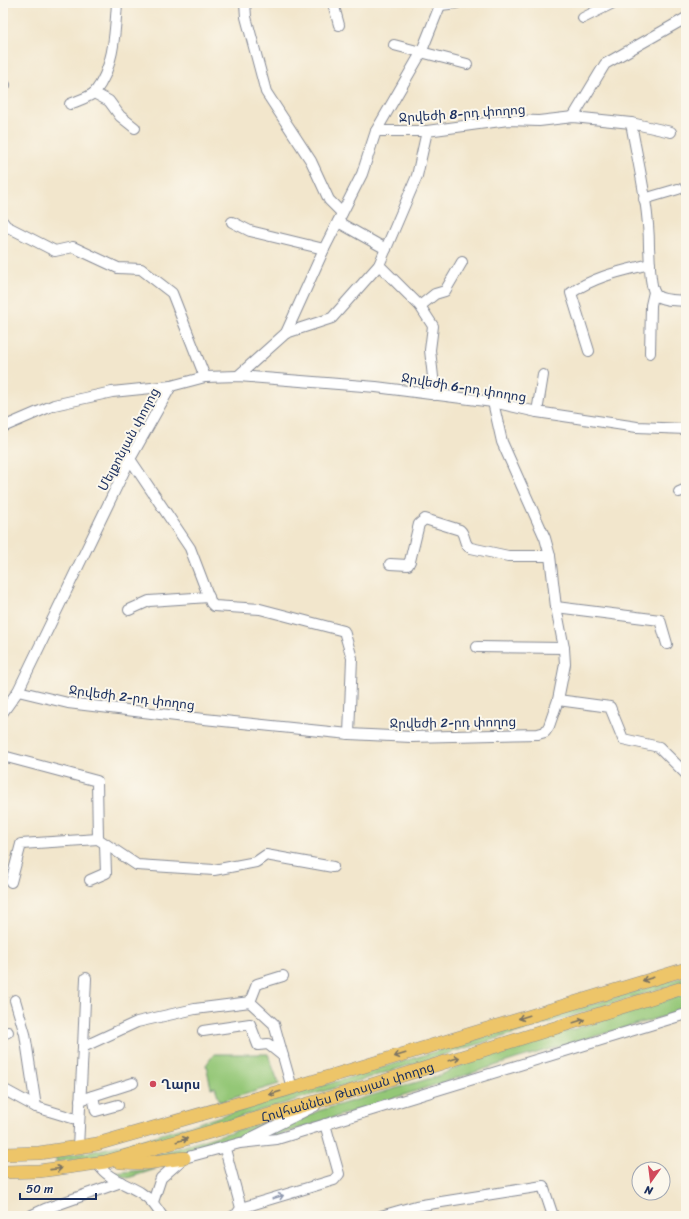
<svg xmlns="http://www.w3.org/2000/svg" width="689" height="1219" font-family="Sriracha,'Noto Sans Armenian',sans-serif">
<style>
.green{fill:#94c777;stroke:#587b6a}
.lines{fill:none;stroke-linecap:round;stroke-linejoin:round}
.minor-casing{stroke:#868a95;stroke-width:12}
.major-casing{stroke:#868a95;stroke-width:14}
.minor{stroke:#fff;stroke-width:10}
.major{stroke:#edc569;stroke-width:13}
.oneway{stroke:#797263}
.oneway2{stroke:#8d97ae}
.poi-dot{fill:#d1495b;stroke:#fbf7ec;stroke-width:1.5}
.labels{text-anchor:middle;stroke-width:4;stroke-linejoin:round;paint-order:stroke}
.street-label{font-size:13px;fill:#1b2f5e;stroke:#fbf7ec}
.poi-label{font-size:13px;font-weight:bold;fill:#1b2f5e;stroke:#fbf7ec;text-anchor:start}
</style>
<rect width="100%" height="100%" fill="#fbf7ec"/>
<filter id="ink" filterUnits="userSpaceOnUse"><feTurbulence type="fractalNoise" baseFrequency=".025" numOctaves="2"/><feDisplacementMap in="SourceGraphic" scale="8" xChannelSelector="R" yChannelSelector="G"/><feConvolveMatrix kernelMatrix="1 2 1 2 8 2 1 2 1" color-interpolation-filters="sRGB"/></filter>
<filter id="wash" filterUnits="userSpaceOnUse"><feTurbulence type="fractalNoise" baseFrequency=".012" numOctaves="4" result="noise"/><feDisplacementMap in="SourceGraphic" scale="16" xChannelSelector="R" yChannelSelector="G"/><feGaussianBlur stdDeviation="0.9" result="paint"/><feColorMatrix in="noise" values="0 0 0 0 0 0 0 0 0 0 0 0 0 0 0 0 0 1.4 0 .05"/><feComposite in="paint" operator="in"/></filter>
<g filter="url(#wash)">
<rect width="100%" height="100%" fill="#f2e6cc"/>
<g class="green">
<path d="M686 976V981L164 1140 94 1157 56 1162V1157L95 1151 142 1140Z"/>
<path d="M686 994V1010L516 1059 276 1136 268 1135 318 1111 438 1076 471 1061Z"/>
<path d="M214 1054H268L279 1084 220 1102 215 1087 211 1088 206 1065Z"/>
<path d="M291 1114 247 1134 174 1156 141 1159Z"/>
<path d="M153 1169H156L128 1178 113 1173Z"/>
</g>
</g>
<g filter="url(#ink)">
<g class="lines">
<g class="minor-casing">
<g id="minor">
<path d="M245 3 246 17 266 92 311 161 329 200 342 213"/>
<path d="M333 3 339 25"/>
<path d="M435 3 441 5 457 3"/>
<path d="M583 18 613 3"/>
<path d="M394 45 467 64"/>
<path d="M3 84 5 85"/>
<path d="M94 93 109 101 120 116 135 128"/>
<path d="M70 104C77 101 90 97 95 92 114 68 115 32 117 3"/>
<path d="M573 117 605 64 686 18"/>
<path d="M631 123 671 132"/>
<path d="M376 131H427L508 120 539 121 573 117 631 123C638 163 649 206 649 247 650 258 649 287 656 295 662 301 678 300 686 301"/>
<path d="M644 199 678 189"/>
<path d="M3 222 6 226 55 251 73 247 118 268 141 269 172 293 205 377"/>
<path d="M232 222 250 231 324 249"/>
<path d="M338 222 386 249"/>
<path d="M379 265 420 306 433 326 430 350 435 395"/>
<path d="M420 306 435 294 445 291 462 262"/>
<path d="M286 333 332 318 379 265 417 176 427 131"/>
<path d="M589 351 571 293C595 276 622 271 650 264"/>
<path d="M650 353 651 305 654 292"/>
<path d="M238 376 286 333 324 249 362 174 376 131 421 53 441 3"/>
<path d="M537 412 543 375"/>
<path d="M3 427 54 405 112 392 171 386 205 377 238 376 376 387 493 402 537 412 637 427 686 429"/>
<path d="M130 459 190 548 211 603 214 606 260 609 344 631 352 658 349 734"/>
<path d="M679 492 686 489"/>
<path d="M390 564 408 565 410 561 419 524 425 519 460 530C466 535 463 545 471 548L508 556H550"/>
<path d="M556 607 660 620 667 644"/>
<path d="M129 610 149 601 209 597"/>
<path d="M477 647 564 648"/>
<path d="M18 691 68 703 185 717 349 734 411 737 538 734 545 732 549 726 558 700 565 664 564 648 556 607 550 556 545 538 502 442 493 402"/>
<path d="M558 700 610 707 623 739 659 747 686 774"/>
<path d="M3 712 18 691 130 459 171 386"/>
<path d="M3 756 97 781 98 839 137 865 214 870 256 862 266 855 333 867"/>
<path d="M90 880 106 873 105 844"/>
<path d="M11 882 21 844 98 839"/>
<path d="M15 1000 25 1034 36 1107"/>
<path d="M250 1002 274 1024 283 1056"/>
<path d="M203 1031 250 1024 258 1045 268 1044 283 1056 292 1088"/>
<path d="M3 1034 8 1032"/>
<path d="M83 1047 86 978"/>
<path d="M3 1089 36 1107 79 1120"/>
<path d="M93 1096 96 1111 118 1105"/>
<path d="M80 1100 133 1083"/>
<path d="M247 1140 315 1106"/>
<path d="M78 1147 83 1047 137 1022 195 1009 250 1002 257 984 283 976"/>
<path d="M225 1149 241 1208 237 1214 233 1216"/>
<path d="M98 1164C107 1179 127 1184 141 1193 151 1199 156 1207 162 1216"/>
<path d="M153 1202 161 1178 184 1158 240 1143 277 1139 686 1014"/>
<path d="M241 1208 334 1180 339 1174 325 1124"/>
<path d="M30 1216 45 1209 121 1182"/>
<path d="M381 1216 416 1206 543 1186 553 1216"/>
</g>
</g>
<g class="major-casing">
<g id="major">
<path d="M3 1154 39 1153 97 1144 285 1090 686 969"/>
<path d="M120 1162 146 1163 184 1158"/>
<path id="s1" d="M3 1172 39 1171 105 1162 336 1096 686 987"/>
</g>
</g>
<use href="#minor" class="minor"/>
<use href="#major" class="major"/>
</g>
<defs><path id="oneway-shaft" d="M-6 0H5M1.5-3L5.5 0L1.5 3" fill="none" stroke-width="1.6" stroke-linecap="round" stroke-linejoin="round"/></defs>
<g class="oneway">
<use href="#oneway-shaft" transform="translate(648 979) rotate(163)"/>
<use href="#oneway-shaft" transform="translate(524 1017) rotate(163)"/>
<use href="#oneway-shaft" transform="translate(579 1021) rotate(-17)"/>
<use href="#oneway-shaft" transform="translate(400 1055) rotate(163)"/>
<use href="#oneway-shaft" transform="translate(454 1059) rotate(-17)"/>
<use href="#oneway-shaft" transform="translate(275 1093) rotate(164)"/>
<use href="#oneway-shaft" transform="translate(182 1140) rotate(-16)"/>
<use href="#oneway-shaft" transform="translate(56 1169) rotate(-6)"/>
</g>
<use class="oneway2" href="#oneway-shaft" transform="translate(278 1197) rotate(-17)"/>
</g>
<circle class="poi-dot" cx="153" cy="1084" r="4"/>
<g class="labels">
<g class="street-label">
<text transform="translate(462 113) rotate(-4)" y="5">Ջրվեժի 8-րդ փողոց</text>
<text transform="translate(464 387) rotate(9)" y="5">Ջրվեժի 6-րդ փողոց</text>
<text transform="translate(128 439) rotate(-62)" y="5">Մելքոնյան փողոց</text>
<text transform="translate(132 697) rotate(7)" y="5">Ջրվեժի 2-րդ փողոց</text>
<text transform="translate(453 722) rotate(-1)" y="5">Ջրվեժի 2-րդ փողոց</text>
<text dy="5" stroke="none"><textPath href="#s1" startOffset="355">Հովհաննես Թևոսյան փողոց</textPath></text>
</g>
<g class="poi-label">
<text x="161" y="1089">Ղարս</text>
</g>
</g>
<rect width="689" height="1219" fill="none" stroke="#fbf7ec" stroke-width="16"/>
<g transform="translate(651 1181) rotate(194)"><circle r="19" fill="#fbf7ec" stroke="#a1a7b3"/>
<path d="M0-3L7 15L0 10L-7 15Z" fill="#d1495b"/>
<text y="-6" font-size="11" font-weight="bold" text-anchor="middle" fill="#1b2f5e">N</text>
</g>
<path d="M20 1193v6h76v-6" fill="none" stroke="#1b2f5e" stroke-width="2"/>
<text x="26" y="1193" font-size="12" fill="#1b2f5e" stroke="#fbf7ec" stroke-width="3" paint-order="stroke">50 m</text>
</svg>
